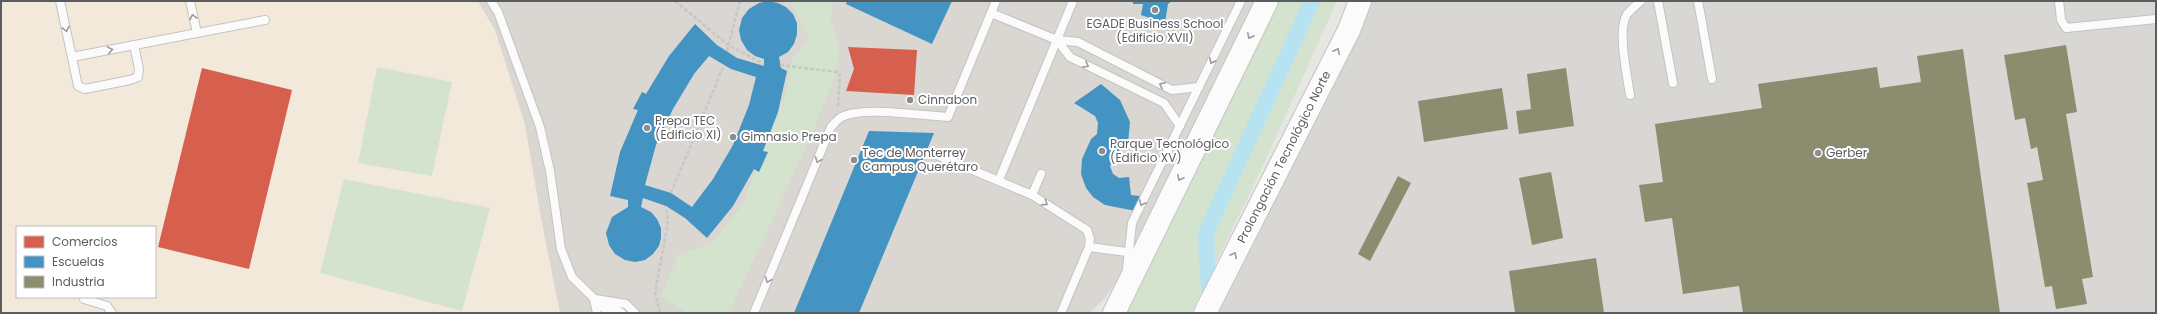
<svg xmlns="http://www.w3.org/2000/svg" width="2157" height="314" font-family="Poppins,sans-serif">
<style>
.commercial{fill:#f2e9db;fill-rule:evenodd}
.industrial{fill:#d9d7d4}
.education{fill:#dad6d2}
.green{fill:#d4e3ce}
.shops{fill:#d6604d}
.schools{fill:#4393c3;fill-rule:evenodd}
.industry{fill:#8c8c6e}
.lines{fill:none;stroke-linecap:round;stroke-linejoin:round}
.canal{stroke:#b7e2f2;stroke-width:16}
.lane-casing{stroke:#c4c3c4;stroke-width:10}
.secondary-casing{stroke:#c3c3c4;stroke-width:24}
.path{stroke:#c5c9c5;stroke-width:2.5;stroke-dasharray:4 2;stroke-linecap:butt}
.lane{stroke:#fcfbfb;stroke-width:8}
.secondary{stroke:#fcfbfb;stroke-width:22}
.oneway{stroke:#9a9c9e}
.poi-dot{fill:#8b8d8e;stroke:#fff;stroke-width:1.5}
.labels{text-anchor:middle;stroke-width:4;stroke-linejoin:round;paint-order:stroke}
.poi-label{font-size:12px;fill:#595d60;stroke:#fff;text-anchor:start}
.street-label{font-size:12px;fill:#595d60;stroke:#fff}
</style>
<rect width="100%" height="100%" fill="#e8e6e3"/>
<path class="commercial" d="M1 1H478L495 30 525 124 541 218 560 313H1ZM17 227H155V297H17Z"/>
<path class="industrial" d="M1360 1H2156V313H1205Z"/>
<path class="education" d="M478 1H1254L1125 270 1104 299 1089 313H560L541 218 525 124 495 30Z"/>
<g class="green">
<path d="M790 1H833L831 22 840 47 834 78 811 136 729 313H688L661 297 678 255 712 243 743 204 786 93 792 60 809 38Z"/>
<path d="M1269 1H1337L1261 170 1191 313H1127Z"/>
<path d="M377 67 452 82 432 176 358 163Z"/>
<path d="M344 179 490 208 462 311 320 273Z"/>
</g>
<g class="shops">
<path d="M848 47 917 50 914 95 846 91 854 69Z"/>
<path d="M202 68 292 90 249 269 158 247Z"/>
</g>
<g class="schools">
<path d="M768 1 778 3 786 7 793 14 797 23V34L794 44 788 52 779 57 781 68 787 71 778 112 763 151 768 152 759 172 754 169 733 206 707 238 685 218 666 206 643 198 641 207 651 212 657 219 661 228V238L659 246 653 254 645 260 635 262 625 260 615 254 609 245 606 233 612 217 628 207V200L610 196 620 152 638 110 633 109 642 92 646 94 669 56 695 24 717 45 737 58 764 66V59L755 56 747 50 741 40 739 30 742 18 749 9 759 3ZM709 56 731 69 756 77 749 105 733 145 713 179 692 207 671 193 645 185 656 145 673 109 694 74Z"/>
<path d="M847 1H952L932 44 846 4Z"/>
<path d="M1133 1H1172L1168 4 1165 23 1141 15 1143 4H1133Z"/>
<path d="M1101 84 1120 100 1130 122 1128 143H1124L1110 166 1113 174 1119 178 1129 177 1131 195 1140 196 1136 211 1105 205 1093 197 1086 188 1081 174 1082 159 1091 139 1097 134 1098 123 1095 116 1074 103Z"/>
<path d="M869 131 934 133 859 313H794Z"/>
</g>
<g class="industry">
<path d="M2066 45 2077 112 2066 114 2093 277 2082 279 2087 304 2056 309 2052 286 2045 287 2027 183 2043 180 2037 147 2031 149 2025 118 2015 120 2004 55Z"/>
<path d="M1963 49 2000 313H1743L1739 286 1683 294 1672 218 1645 222 1639 185 1663 182 1655 124 1762 108 1758 84 1877 67 1880 88 1921 82 1917 56Z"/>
<path d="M1566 68 1574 126 1519 134 1516 111 1531 109 1527 74Z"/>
<path d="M1502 88 1508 129 1424 142 1418 101Z"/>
<path d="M1551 172 1563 238 1532 245 1519 178Z"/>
<path d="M1398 176 1411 183 1370 261 1358 254Z"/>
<path d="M1596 258 1604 313H1515L1509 271Z"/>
</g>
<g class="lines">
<path class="canal" d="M1213 304 1208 280 1206 233 1312 1"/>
<g class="lane-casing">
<g id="lane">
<path d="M60 1 78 86 85 89 130 80 138 77 139 69 134 45"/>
<path d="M190 1 197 33"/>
<path d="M491 1 498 12 540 127 550 171 561 249 572 277 609 313"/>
<path d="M1658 1 1673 83"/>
<path d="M1698 1 1712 79"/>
<path d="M2059 1 2061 20 2066 28 2156 19"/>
<path d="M991 13 1057 40 1078 42 1172 90 1199 87"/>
<path d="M1057 40 1070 57 1164 103 1180 126"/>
<path d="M72 57 265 20"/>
<path d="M1630 95C1627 75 1617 30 1627 14 1631 10 1636 5 1641 1"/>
<path d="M932 153 1032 195 1087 230 1090 239 1089 247 1061 313"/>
<path d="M999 180 1073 1"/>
<path d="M1032 195 1041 174"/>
<path d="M1089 247 1134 253"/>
<path d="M1127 269 1132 223 1241 1"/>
<path d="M84 299 107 306 112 313"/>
<path d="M594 299 597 313"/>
<path d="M595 299 626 304 635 313"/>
<path d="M604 303 622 313"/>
<path d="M754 313 831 127C834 124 837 120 840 118 859 105 924 116 948 117L996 1"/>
</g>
</g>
<g class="secondary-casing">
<g id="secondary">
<path d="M1114 313 1267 1"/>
<path d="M1205 313 1349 30 1360 1"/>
</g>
</g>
<g class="path">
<path d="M675 1 728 45 764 64"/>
<path d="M727 51 740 1"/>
<path d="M780 65 837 72 840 74 838 107"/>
<path d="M671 193 724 65"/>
<path d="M660 313 655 293 668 222 666 206"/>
</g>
<use href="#lane" class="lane"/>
<use href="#secondary" class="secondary"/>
</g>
<defs><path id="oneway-chevron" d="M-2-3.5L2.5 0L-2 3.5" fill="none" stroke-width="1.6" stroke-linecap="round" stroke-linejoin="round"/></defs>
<g class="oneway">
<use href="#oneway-chevron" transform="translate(193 17) rotate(-102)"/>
<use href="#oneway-chevron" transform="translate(66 29) rotate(78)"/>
<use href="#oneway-chevron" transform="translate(1250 36) rotate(116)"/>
<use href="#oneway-chevron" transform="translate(110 50) rotate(-11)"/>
<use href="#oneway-chevron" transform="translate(1337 51) rotate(-63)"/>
<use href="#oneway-chevron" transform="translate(1212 61) rotate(116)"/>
<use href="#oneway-chevron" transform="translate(1086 65) rotate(28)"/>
<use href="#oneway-chevron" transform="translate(1162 85) rotate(-153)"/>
<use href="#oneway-chevron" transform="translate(818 160) rotate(112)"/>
<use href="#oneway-chevron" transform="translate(1180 178) rotate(116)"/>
<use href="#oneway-chevron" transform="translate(1045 203) rotate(33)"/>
<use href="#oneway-chevron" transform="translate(1142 203) rotate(116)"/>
<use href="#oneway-chevron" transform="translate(1234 255) rotate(-63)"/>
<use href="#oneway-chevron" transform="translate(768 280) rotate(112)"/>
</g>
<g class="poi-dot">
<circle cx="1155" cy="10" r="4"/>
<circle cx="910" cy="100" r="4"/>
<circle cx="647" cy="128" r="4"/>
<circle cx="733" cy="137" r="4"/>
<circle cx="1102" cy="151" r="4"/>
<circle cx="1818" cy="153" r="4"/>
<circle cx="854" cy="160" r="4"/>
</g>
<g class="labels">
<g class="poi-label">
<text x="1155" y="28" text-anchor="middle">EGADE Business School<tspan x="1155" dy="14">(Edificio XVII)</tspan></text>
<text x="918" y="104">Cinnabon</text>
<text x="655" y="125">Prepa TEC<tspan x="655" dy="14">(Edificio XI)</tspan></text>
<text x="741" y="141">Gimnasio Prepa</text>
<text x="1110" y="148">Parque Tecnológico<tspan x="1110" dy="14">(Edificio XV)</tspan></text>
<text x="862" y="157">Tec de Monterrey<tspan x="862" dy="14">Campus Querétaro</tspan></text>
<text x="1826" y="157">Gerber</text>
</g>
<g class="street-label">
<text transform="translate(1284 157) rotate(-63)" y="4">Prolongación Tecnológico Norte</text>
</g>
</g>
<rect width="2157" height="314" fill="none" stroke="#595d60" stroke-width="4"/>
<rect x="16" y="226" width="140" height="72" fill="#ffffff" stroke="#bdbebf"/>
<rect x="24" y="236" width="20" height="12" fill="#d6604d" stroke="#bdbebf"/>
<text x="52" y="246" font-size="12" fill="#595d60">Comercios</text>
<rect x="24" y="256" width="20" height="12" fill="#4393c3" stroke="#bdbebf"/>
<text x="52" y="266" font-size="12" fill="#595d60">Escuelas</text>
<rect x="24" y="276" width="20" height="12" fill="#8c8c6e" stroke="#bdbebf"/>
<text x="52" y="286" font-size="12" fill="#595d60">Industria</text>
</svg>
